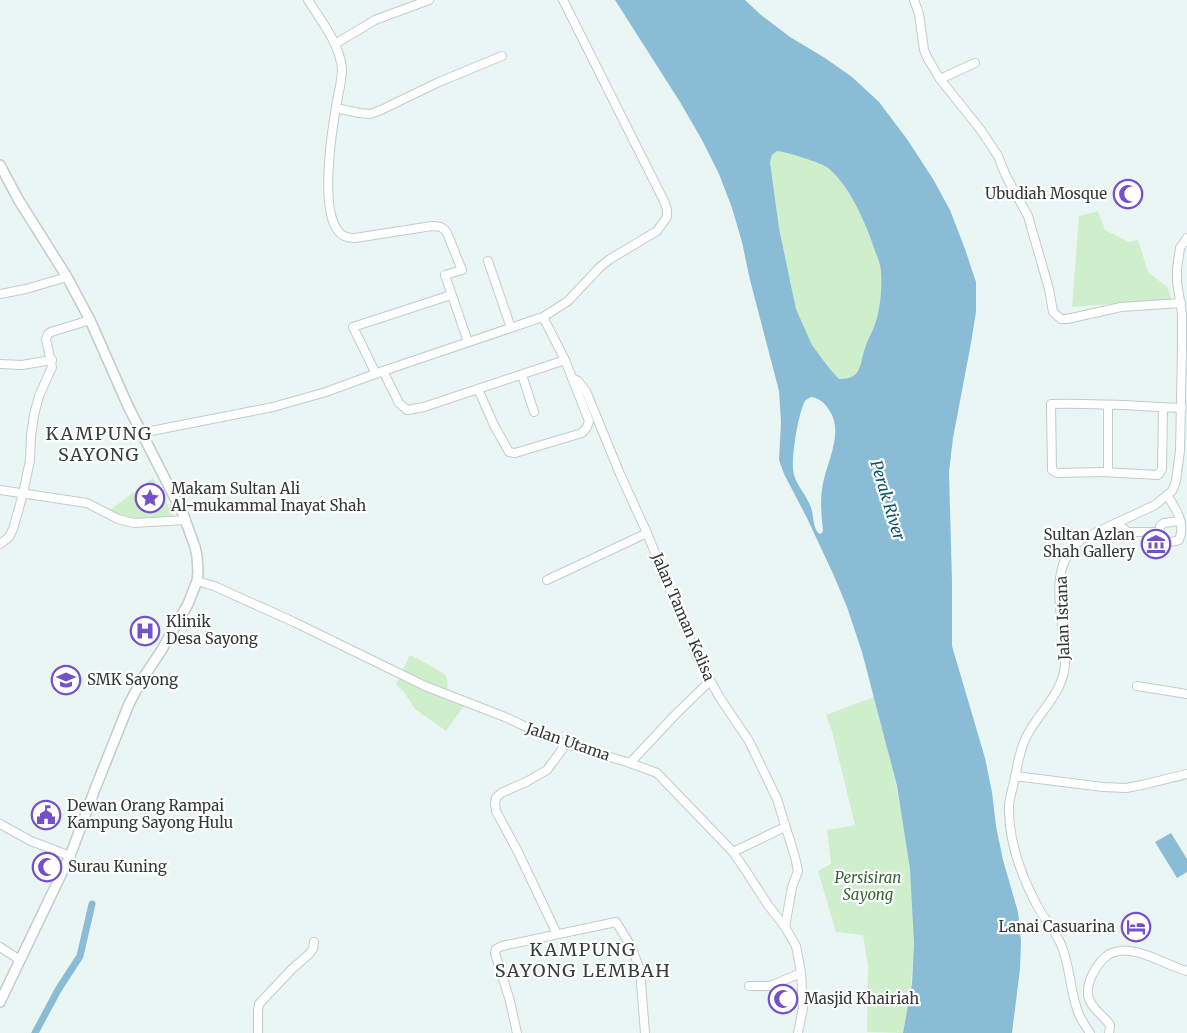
<svg xmlns="http://www.w3.org/2000/svg" width="1187" height="1033" font-family="Merriweather,serif">
<style>
.green{fill:#cfeecc}
.water{fill:#8abdd5;fill-rule:evenodd}
.lines{fill:none;stroke-linecap:round;stroke-linejoin:round}
.canal{stroke:#8abdd5;stroke-width:7}
.minor-casing{stroke:#c1cdcb;stroke-width:10}
.major-casing{stroke:#c1cdcb;stroke-width:12}
.minor{stroke:#fff;stroke-width:8}
.major{stroke:#fff;stroke-width:9}
.labels{text-anchor:middle;stroke-width:4.5;stroke-linejoin:round;paint-order:stroke}
.poi-label{font-size:15px;fill:#343938;stroke:#fff;text-anchor:start}
.street-label{font-size:15px;fill:#343938;stroke:#fff}
.park-label{font-size:15px;font-style:italic;fill:#356533;stroke:#fff}
.water-label{font-size:16px;font-style:italic;fill:#0c516a;stroke:#fff}
.quarter-label{font-size:18px;letter-spacing:1.5px;fill:#353f3d;stroke:#fff}
</style>
<rect width="100%" height="100%" fill="#eaf6f4"/>
<g class="green">
<path d="M777 151C785 151 822 163 828 168 852 188 867 227 877 255 879 261 881 267 881 273 882 291 880 311 874 327 871 334 867 341 865 348 859 366 862 379 839 379L829 368 812 345 796 309 779 228 770 162 772 155Z"/>
<path d="M1098 211 1105 230 1129 242 1138 240 1148 272 1168 288 1171 299 1072 307 1079 216Z"/>
<path d="M153 478 174 517C149 519 133 523 110 510Z"/>
<path d="M410 655C417 659 440 670 444 674 449 679 448 687 446 693L466 703 446 731 415 709 404 692 396 684Z"/>
<path d="M874 697C899 789 922 887 911 983 910 1000 906 1016 903 1033L867 1032 868 966 863 935 836 932 818 871 831 864 827 830 855 825 832 731 826 715Z"/>
</g>
<g class="water">
<path d="M615 0H745L761 15 790 37 825 58 852 77 879 102 907 139 933 179 950 210 965 249 976 282V312L971 343 953 438 949 472 952 581V646L985 758 992 792 996 826 1003 860 1018 912 1021 941 1020 969 1012 1033H903L912 983 914 943 910 869 897 786 862 652 847 607 834 576 807 518 784 474 779 460 781 422 779 391 750 280 742 242 732 208 719 174 702 140 680 102ZM777 151C784 151 822 163 828 168 852 188 867 227 877 256 879 261 881 267 881 273 882 291 880 311 874 327 871 334 867 341 865 348 859 366 862 379 839 379L829 368 812 345 796 309 779 228 770 162 772 155ZM811 397C819 398 825 403 829 410 844 431 828 460 823 483 820 498 821 514 823 530L822 533 819 534C811 525 815 513 809 503 804 491 794 483 793 469 792 454 798 416 804 403 806 399 806 400 811 397Z"/>
<path d="M1171 833 1187 859V872L1177 878 1155 842Z"/>
</g>
<g class="lines">
<path class="canal" d="M35 1033 58 990 80 956 92 904"/>
<g class="minor-casing">
<g id="minor">
<path d="M308 0C321 21 340 44 342 69 342 80 339 91 337 101 332 129 319 210 339 232 343 237 348 238 355 238L432 226C440 226 443 227 447 233L462 270 445 275 468 342"/>
<path d="M914 0 919 14 924 50 928 59 940 79 980 129 998 156 1006 176 1028 216 1049 289 1053 312 1061 319H1067L1121 307 1181 303"/>
<path d="M335 44 375 20 429 0"/>
<path d="M940 79 975 63"/>
<path d="M336 108 359 113 370 114 381 110 439 82 502 56"/>
<path d="M488 261 511 328"/>
<path d="M0 294 26 289 67 277"/>
<path d="M0 364 22 365 52 360"/>
<path d="M383 371 399 403 407 410 424 407 565 360"/>
<path d="M376 374 353 327 451 295"/>
<path d="M522 375 534 412"/>
<path d="M572 378 578 381 586 391 620 474 647 533 697 657 720 698 749 741 777 799 795 857 798 871 792 887 785 927"/>
<path d="M478 389 494 425 509 452 515 453 582 433 587 427 589 421 565 360 543 317"/>
<path d="M1163 407 1162 469 1158 475 1102 472 1057 473 1052 470 1051 404C1095 403 1138 406 1182 408"/>
<path d="M141 433 273 407 326 392 383 371 543 317 568 301 600 267 610 259 657 231 667 217V210L665 203 563 0"/>
<path d="M1108 472V405"/>
<path d="M0 490 87 503 118 519 134 523 186 520"/>
<path d="M1167 495C1176 509 1186 523 1179 540 1164 545 1158 541 1160 526L1164 523 1180 521"/>
<path d="M1116 523 1128 532H1159"/>
<path d="M0 544 9 537 13 529 23 494 30 460 31 436 34 415 39 396 52 367 46 339 48 334 51 332 90 320"/>
<path d="M547 580 647 533"/>
<path d="M197 581 214 586 294 622 425 686 505 717 554 740 630 763 657 773 733 852 746 871 768 905 785 927 796 946 801 973 803 1008 798 1033"/>
<path d="M1137 686 1187 694"/>
<path d="M630 763 675 715 710 681"/>
<path d="M1015 776 1103 787 1126 788 1142 785 1187 774"/>
<path d="M0 824 31 841 70 856"/>
<path d="M733 852 785 827"/>
<path d="M557 934 518 852 496 811 495 803 496 798 501 793 526 782 547 770 566 744"/>
<path d="M0 947 20 960"/>
<path d="M749 986H770L801 973"/>
<path d="M258 1033V1011L259 1004 292 969 308 955 313 949 314 942"/>
<path d="M517 1033 510 1001 495 953 496 949 502 946 616 922 631 946 640 970 645 1033"/>
<path d="M1090 1033C1086 1026 1079 1018 1077 1009 1070 989 1070 967 1062 947 1057 933 1046 922 1039 909 1022 878 1008 840 1009 805 1010 796 1013 787 1015 778 1017 769 1018 760 1021 751 1029 718 1064 698 1065 663 1066 622 1043 568 1082 539L1155 505 1172 491 1176 481 1180 451 1182 348V314L1177 282V269L1180 248 1187 238"/>
<path d="M1109 1033 1110 1025C1104 1016 1093 1010 1089 999 1084 985 1096 964 1108 955 1114 951 1124 950 1130 951 1150 953 1168 966 1187 971"/>
</g>
</g>
<g class="major-casing">
<path id="major" d="M0 165 18 199 67 277 90 320 128 406 183 514 195 547 197 556 198 572 197 581 188 604 161 651 141 681 129 704 95 789 70 856 0 1002"/>
</g>
<use href="#minor" class="minor"/>
<use href="#major" class="major"/>
</g>
<defs>
<g id="mosque-ring" transform="scale(1.5)"><circle r="9.5" fill="#fff" stroke="#7451ca" stroke-width="1.5"/><path d="M3.5-4.9A6 6 0 1 0 3.5 4.9A5 5 0 1 1 3.5-4.9Z" fill="#7451ca"/></g>
<g id="sight-ring" transform="scale(1.5)"><circle r="9.5" fill="#fff" stroke="#7451ca" stroke-width="1.5"/><path d="M0-6L1.8-2.2L6-1.7L2.9 1.2L3.7 5.4L0 3.3L-3.7 5.4L-2.9 1.2L-6-1.7L-1.8-2.2Z" fill="#7451ca"/></g>
<g id="museum-ring" transform="scale(1.5)"><circle r="9.5" fill="#fff" stroke="#7451ca" stroke-width="1.5"/><path d="M0-6L6-3V-2H-6V-3ZM-5-1h2V3h-2ZM-1-1h2V3h-2ZM3-1h2V3H3ZM-6 4H6V6H-6Z" fill="#7451ca"/></g>
<g id="hospital-ring" transform="scale(1.5)"><circle r="9.5" fill="#fff" stroke="#7451ca" stroke-width="1.5"/><path d="M-5-5h3v3.5h4V-5h3V5h-3V1.5h-4V5h-3Z" fill="#7451ca"/></g>
<g id="school-ring" transform="scale(1.5)"><circle r="9.5" fill="#fff" stroke="#7451ca" stroke-width="1.5"/><path d="M0-5L7-2L0 1L-7-2ZM-4 1L0 2.5L4 1V4Q0 6-4 4Z" fill="#7451ca"/></g>
<g id="civic-ring" transform="scale(1.5)"><circle r="9.5" fill="#fff" stroke="#7451ca" stroke-width="1.5"/><path d="M-.6-6.5H3V-4.5H.6V-3L4-1V1h2V6H-6V1h2V-1L-.6-3ZM-1.2 2.5V6h2.4V2.5Z" fill="#7451ca"/></g>
<g id="hotel-ring" transform="scale(1.5)"><circle r="9.5" fill="#fff" stroke="#7451ca" stroke-width="1.5"/><path d="M-6-4.5h1.5V1H6V5H4.5V3h-9V5H-6ZM-4 0a1.8 1.8 0 1 1 3.6 0ZM.5 0V-2.5h3Q6-2.5 6 0Z" fill="#7451ca"/></g>
</defs>
<g fill-rule="evenodd">
<use href="#mosque-ring" x="1128" y="194"/>
<use href="#sight-ring" x="150" y="498"/>
<use href="#museum-ring" x="1156" y="544"/>
<use href="#hospital-ring" x="145" y="631"/>
<use href="#school-ring" x="66" y="680"/>
<use href="#civic-ring" x="46" y="815"/>
<use href="#mosque-ring" x="47" y="867"/>
<use href="#hotel-ring" x="1136" y="927"/>
<use href="#mosque-ring" x="783" y="999"/>
</g>
<g class="labels">
<g class="poi-label">
<text x="1107" y="199" text-anchor="end">Ubudiah Mosque</text>
<text x="171" y="494">Makam Sultan Ali<tspan x="171" dy="17">Al-mukammal Inayat Shah</tspan></text>
<text x="1135" y="540" text-anchor="end">Sultan Azlan<tspan x="1135" dy="17">Shah Gallery</tspan></text>
<text x="166" y="627">Klinik<tspan x="166" dy="17">Desa Sayong</tspan></text>
<text x="87" y="685">SMK Sayong</text>
<text x="67" y="811">Dewan Orang Rampai<tspan x="67" dy="17">Kampung Sayong Hulu</tspan></text>
<text x="68" y="872">Surau Kuning</text>
<text x="1115" y="932" text-anchor="end">Lanai Casuarina</text>
<text x="804" y="1004">Masjid Khairiah</text>
</g>
<g class="street-label">
<text transform="translate(683 617) rotate(67)" y="5">Jalan Taman Kelisa</text>
<text transform="translate(1063 618) rotate(-92)" y="5">Jalan Istana</text>
<text transform="translate(568 742) rotate(19)" y="5">Jalan Utama</text>
</g>
<g class="park-label">
<text x="868" y="883">Persisiran<tspan x="868" dy="17">Sayong</tspan></text>
</g>
<g class="water-label">
<text transform="translate(888 500) rotate(73)" y="6">Perak River</text>
</g>
<g class="quarter-label">
<text x="99" y="440">KAMPUNG<tspan x="99" dy="21">SAYONG</tspan></text>
<text x="583" y="956">KAMPUNG<tspan x="583" dy="21">SAYONG LEMBAH</tspan></text>
</g>
</g>
</svg>
